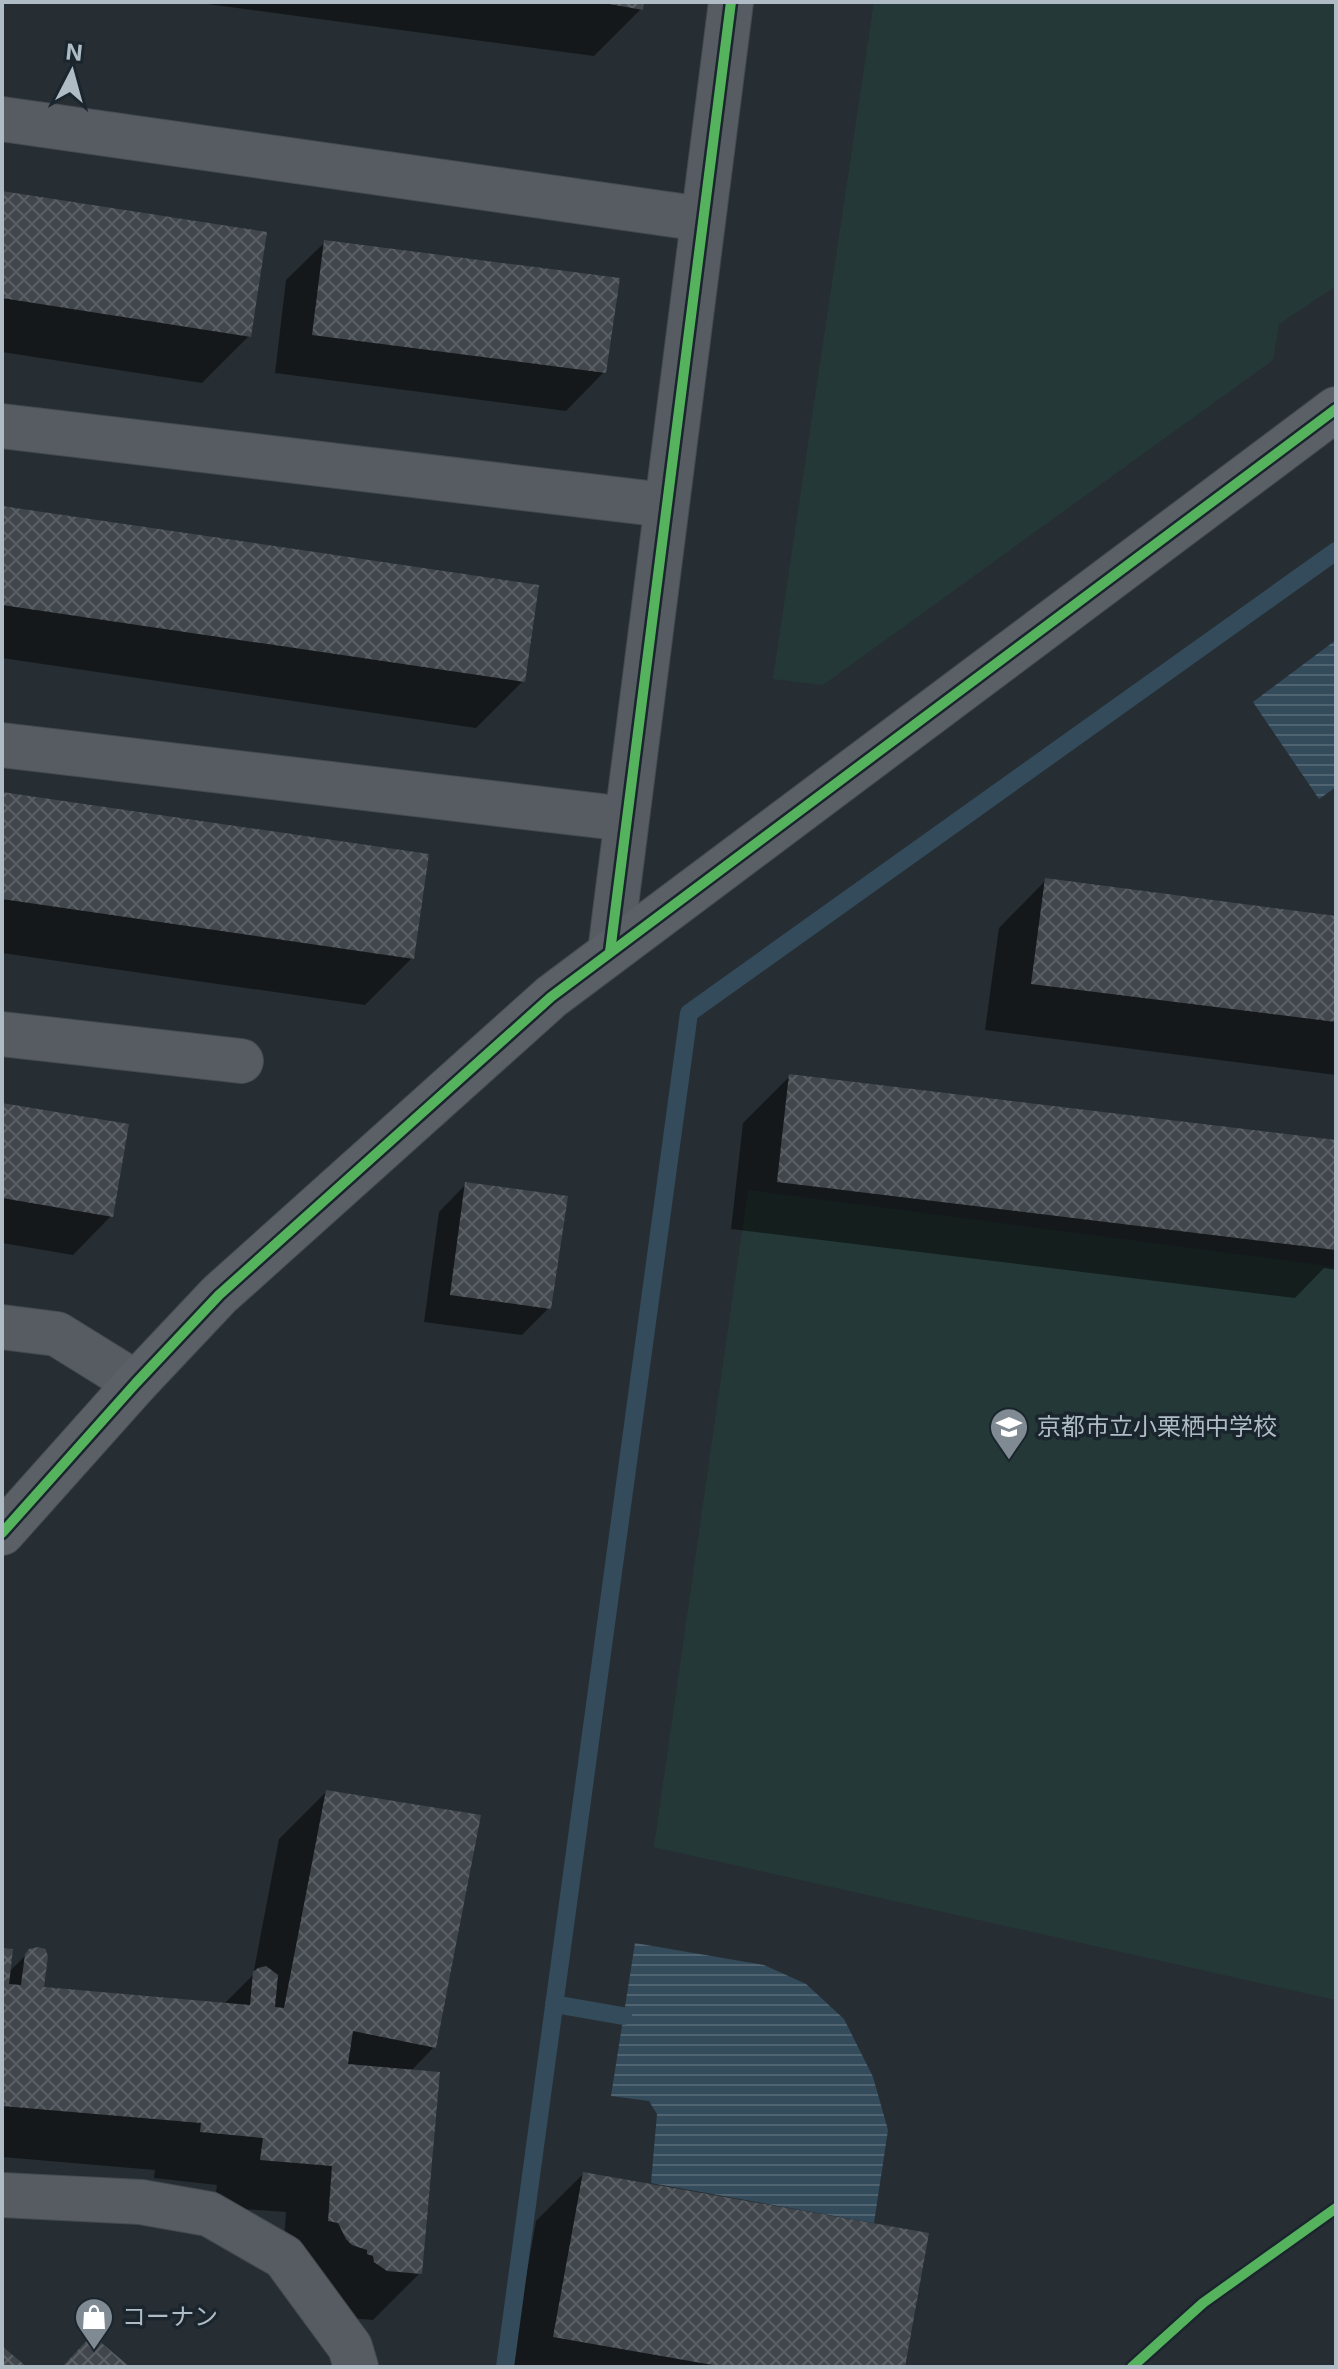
<svg xmlns="http://www.w3.org/2000/svg" width="1338" height="2369" font-family="Inter,'Noto Sans JP',sans-serif">
<style>
.park{fill:#243937}
.water{fill:url(#water-rules)}
.shadow{fill:#0007}
.lines{fill:none;stroke-linecap:round;stroke-linejoin:round}
.stream{stroke:#344b5b;stroke-width:18}
.building{fill:url(#building-cross-hatch)}
.street-casing{stroke:#444a4e;stroke-width:46}
.secondary-casing{stroke:#444a4e;stroke-width:46}
.street{stroke:#565c61;stroke-width:44}
.secondary{stroke:#5a6066;stroke-width:44}
.cycleway-casing{stroke:#1a252d;stroke-width:15}
.cycleway{stroke:#56b35d;stroke-width:10}
.labels{text-anchor:middle;stroke-width:7;stroke-linejoin:round;paint-order:stroke}
.poi-label{font-size:24px;fill:#afbbc5;stroke:#1a252d;text-anchor:start}
</style>
<defs>
<pattern id="water-rules" width="6" height="5" patternUnits="userSpaceOnUse" patternTransform="scale(2)"><rect width="6" height="5" fill="#344b5b"/><path d="M0 2.5h6" fill="none" stroke="#4f6371"/></pattern>
<pattern id="building-cross-hatch" width="8" height="8" patternUnits="userSpaceOnUse" patternTransform="scale(2)"><rect width="8" height="8" fill="#40464b"/><path d="M0 0l8 8M0 8l8-8" fill="none" stroke="#595f63"/></pattern>
</defs>
<rect width="100%" height="100%" fill="#262e33"/>
<g class="park">
<path d="M874 2H1336V286L1279 324 1273 360 823 685 773 679Z"/>
<path d="M748 1190 1336 1267V2000L654 1847Z"/>
</g>
<g class="water">
<path d="M1336 640V787L1319 799 1253 702Z"/>
<path d="M635 1943 764 1965 806 1984 844 2019 873 2077 888 2130 874 2223 651 2183 657 2114 649 2101 611 2096Z"/>
</g>
<g class="shadow">
<path d="M192 2H642L641 9 594 56Z"/>
<path d="M2 193 249 336 202 383 2 352Z"/>
<path d="M325 242 604 372 566 411 275 373 286 280Z"/>
<path d="M2 508 523 681 476 728 2 658Z"/>
<path d="M2 794 412 958 365 1005 2 953Z"/>
<path d="M1046 880 1336 918V1075L985 1030 999 928Z"/>
<path d="M790 1076 1336 1143V1270L1324 1268 1295 1298 731 1229 743 1123Z"/>
<path d="M2 1105 111 1216 73 1255 2 1243Z"/>
<path d="M466 1184 549 1308 522 1335 424 1322 439 1212Z"/>
<path d="M326 1792 434 2047 410 2072 420 2273 373 2320 339 2317 282 2268 286 2212 214 2207 217 2185 154 2178 155 2170 2 2157V1950L8 1973 30 1951 42 1989 223 2005 253 1975 279 1839Z"/>
<path d="M583 2174 903 2367H510L536 2221Z"/>
</g>
<g class="lines">
<g class="stream">
<path d="M554 2004 623 2016"/>
<path d="M505 2367 689 1013 1336 551"/>
</g>
</g>
<g class="building">
<path d="M598 2H644L643 10Z"/>
<path d="M2 191 267 232 251 337 2 298Z"/>
<path d="M324 240 620 278 606 373 312 335Z"/>
<path d="M2 506 539 585 525 682 2 605Z"/>
<path d="M2 792 429 854 414 959 2 899Z"/>
<path d="M1045 878 1336 916V1022L1031 984Z"/>
<path d="M789 1074 1336 1140V1250L777 1182Z"/>
<path d="M2 1103 129 1124 113 1217 2 1198Z"/>
<path d="M465 1182 568 1196 551 1309 450 1295Z"/>
<path d="M326 1790 481 1815 436 2048 353 2031 348 2064 440 2072 422 2274 387 2271 374 2262 373 2256 367 2254V2250L352 2245 346 2239 338 2223 328 2221 332 2166 260 2160 263 2138 200 2132 201 2123 2 2106V1948L13 1949 9 1984 21 1985 25 1954 29 1949 38 1947 45 1949 48 1956 44 1987 250 2005 253 1972 258 1968 266 1966 278 1975 275 2007 284 2008Z"/>
<path d="M583 2172 929 2233 905 2367H724L553 2337Z"/>
<path d="M92 2335 130 2367H62Z"/>
<path d="M2 2346 27 2367H2Z"/>
</g>
<g class="lines">
<g class="street-casing">
<g id="street">
<path d="M2 119 702 219"/>
<path d="M2 426 665 505"/>
<path d="M2 745 626 819"/>
<path d="M610 952 731 2"/>
<path d="M2 1034 241 1061"/>
<path d="M2 1327 57 1334 136 1383"/>
<path d="M2 2195 141 2202 209 2214 284 2257 350 2347 356 2367"/>
</g>
</g>
<g class="secondary-casing">
<path id="secondary" d="M2 1533 136 1383 219 1295 551 997 1336 409"/>
</g>
<use href="#street" class="street"/>
<use href="#secondary" class="secondary"/>
<g class="cycleway-casing">
<g id="cycleway">
<path d="M610 952 731 2"/>
<path d="M2 1533 136 1383 219 1295 551 997 1336 409"/>
<path d="M1132 2367 1203 2303 1336 2208"/>
</g>
</g>
<use href="#cycleway" class="cycleway"/>
</g>
<defs>
<g id="school-pin" transform="scale(2)"><path d="M0 17L-7.5 6A9.5 9.5 0 1 1 7.5 6Z" fill="#7f8a92" stroke="#1a252d"/><path d="M0-5L7-2L0 1L-7-2ZM-4 1L0 2.5L4 1V4Q0 6-4 4Z" fill="#fff"/></g>
<g id="shop-pin" transform="scale(2)"><path d="M0 17L-7.5 6A9.5 9.5 0 1 1 7.5 6Z" fill="#7f8a92" stroke="#1a252d"/><path d="M-5-2.5h2.3a2.7 3.5 0 0 1 5.4 0H5L5.5 6h-11ZM-1.5-2.5h3a1.5 2.3 0 0 0-3 0Z" fill="#fff"/></g>
</defs>
<g fill-rule="evenodd">
<use href="#school-pin" x="1009" y="1427"/>
<use href="#shop-pin" x="94" y="2317"/>
</g>
<g class="labels">
<g class="poi-label">
<text x="1037" y="1435">京都市立小栗栖中学校</text>
<text x="122" y="2325">コーナン</text>
</g>
</g>
<rect width="1338" height="2369" fill="none" stroke="#afbbc5" stroke-width="8"/>
<g transform="translate(72 72) rotate(6)" stroke="#1a252d" stroke-width="6" paint-order="stroke">
<path d="M0-6L14 30L0 20L-14 30Z" fill="#afbbc5"/>
<text y="-12" font-size="22" font-weight="bold" text-anchor="middle" fill="#afbbc5">N</text>
</g>
</svg>
